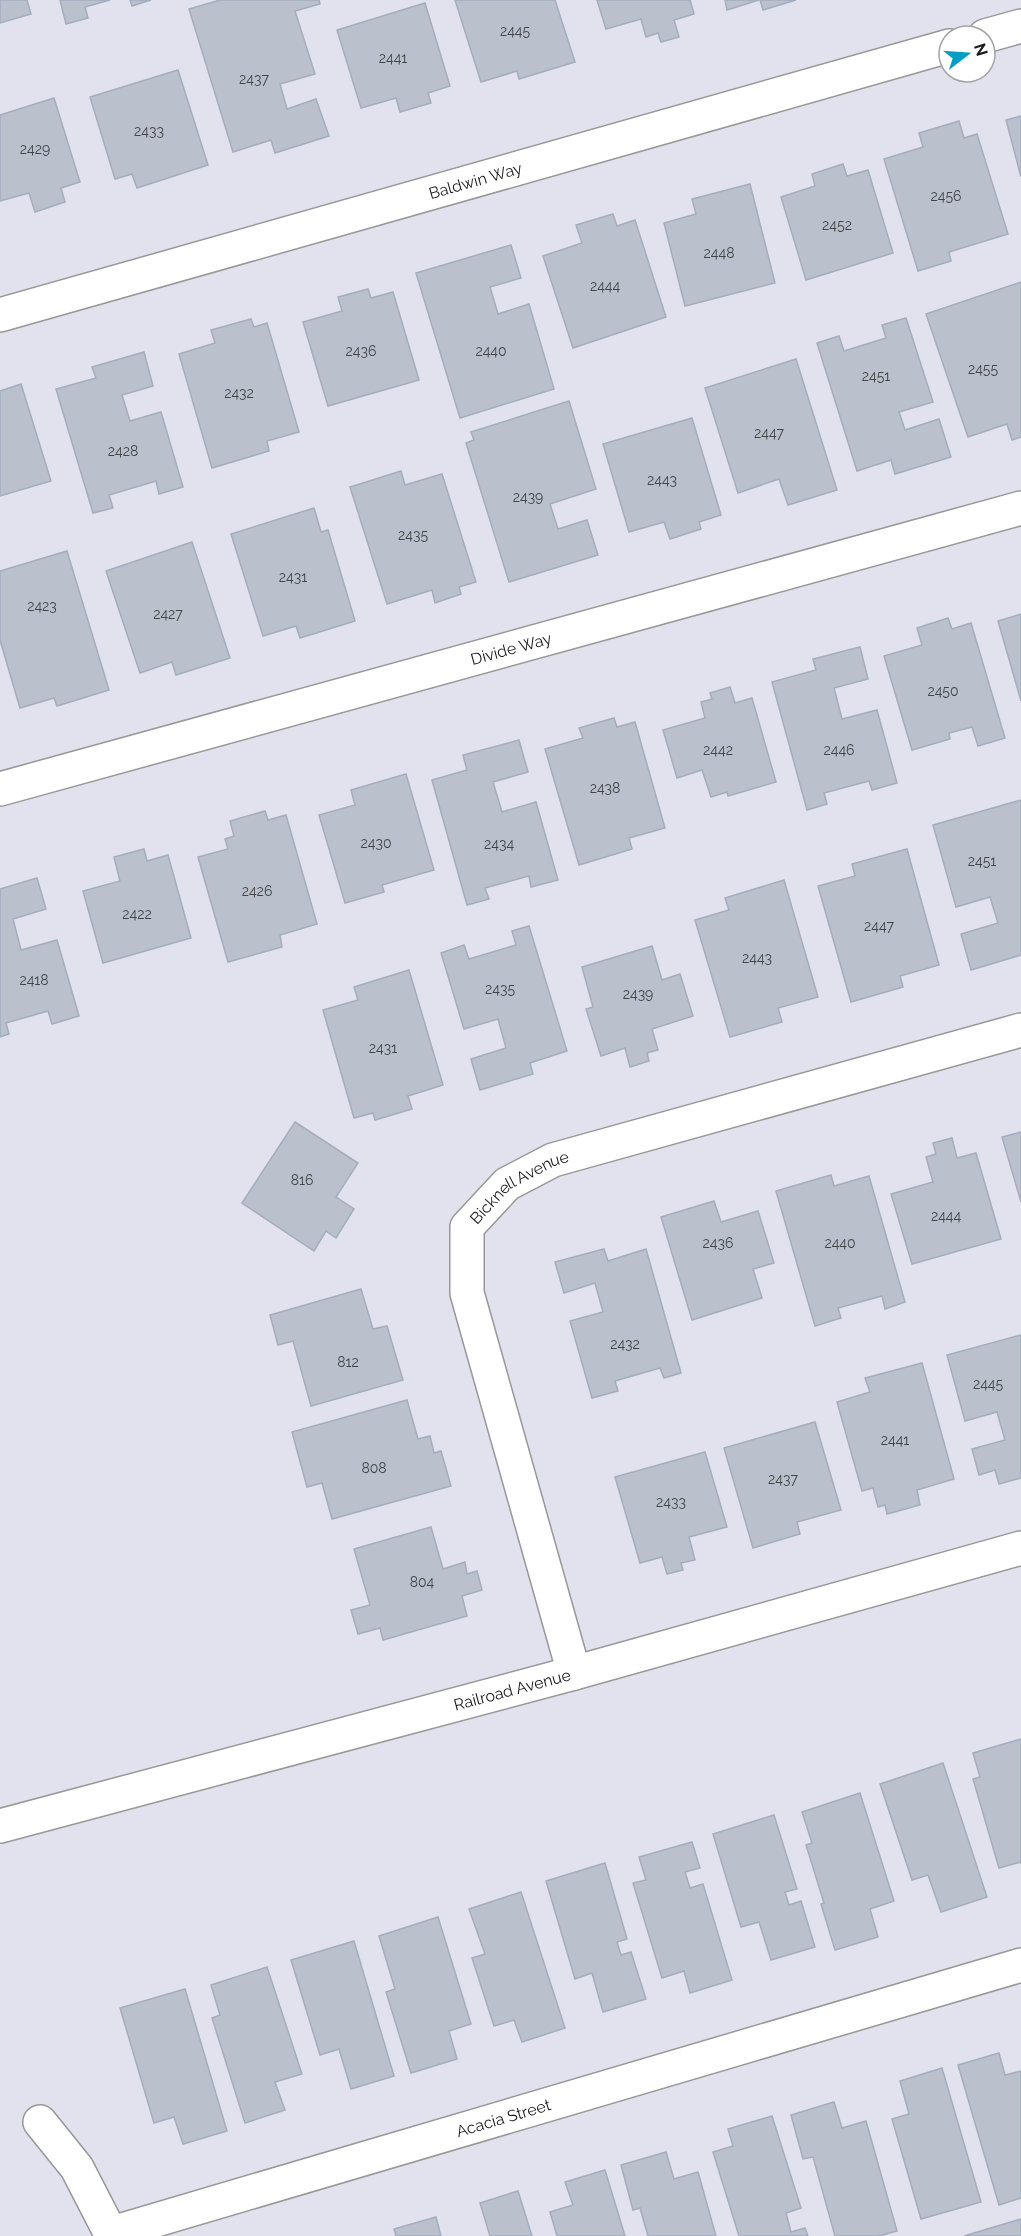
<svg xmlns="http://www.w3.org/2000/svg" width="1021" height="2236" font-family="Raleway,sans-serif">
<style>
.building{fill:#bac1cc;stroke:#a4adbe;stroke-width:1.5}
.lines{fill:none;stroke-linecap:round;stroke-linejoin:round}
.minor-casing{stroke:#989898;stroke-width:36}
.minor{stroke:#fff;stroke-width:33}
.labels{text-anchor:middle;stroke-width:4.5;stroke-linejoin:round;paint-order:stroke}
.number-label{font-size:14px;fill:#434447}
.street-label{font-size:16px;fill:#1b1b1b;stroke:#fff}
</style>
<rect width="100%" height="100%" fill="#e1e2ed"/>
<g class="building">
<path d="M0 0H27L31 14 0 23Z"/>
<path d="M60 0H110L85 7 88 18 66 24Z"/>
<path d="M130 0H151L132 6Z"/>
<path d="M220 0H319L320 4 295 11 315 74 280 84 287 109 316 99 329 136 275 153 271 140 233 152 189 9Z"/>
<path d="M455 0H555L575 62 519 79 517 71 481 82Z"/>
<path d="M597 0H690L694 14 674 20 679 37 661 42 658 33 646 37 641 19 606 29Z"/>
<path d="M725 0H759L727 10Z"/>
<path d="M760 0H796L763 10Z"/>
<path d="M425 3 450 86 428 93 431 103 400 112 396 98 361 108 337 30Z"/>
<path d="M178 70 208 165 137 188 132 174 115 179 90 97Z"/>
<path d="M54 98 80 182 61 188 65 202 35 212 29 193 0 201V115Z"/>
<path d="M1021 116V177L1006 120Z"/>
<path d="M959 121 964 138 977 134 1008 234 949 252 951 261 918 271 884 159 923 147 919 133Z"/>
<path d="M843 164 847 176 868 170 893 253 806 280 781 197 815 186 812 174Z"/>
<path d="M750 184 775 283 685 306 664 223 696 214 692 199Z"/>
<path d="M613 214 617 226 635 220 666 317 573 348 543 256 582 243 576 225Z"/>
<path d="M511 245 521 278 490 287 498 314 529 304 554 389 460 418 416 273Z"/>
<path d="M1021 282V437L1012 440 1007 424 968 437 926 314Z"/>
<path d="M368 289 371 298 393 292 419 380 328 406 303 322 342 311 338 297Z"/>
<path d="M906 318 933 402 899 412 905 430 939 419 951 457 895 474 891 460 857 471 817 343 839 336 844 351 886 338 882 325Z"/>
<path d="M251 319 254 327 267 323 299 432 267 441 269 451 212 468 179 354 215 343 211 330Z"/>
<path d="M144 352 153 386 122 395 130 421 161 412 183 487 159 494 156 481 109 495 113 508 93 513 56 389 96 378 92 367Z"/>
<path d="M796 359 837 490 788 505 779 479 738 493 705 388Z"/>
<path d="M21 384 51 481 0 496V391Z"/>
<path d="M569 401 596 489 550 504 558 529 587 520 598 555 509 582 466 443 474 440 471 432Z"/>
<path d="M692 418 721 515 699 522 701 529 670 539 664 522 629 532 603 444Z"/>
<path d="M401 471 405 485 442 474 476 582 459 587 461 594 435 603 432 590 387 604 350 487Z"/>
<path d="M314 508 321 532 328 530 355 621 300 638 296 626 263 636 231 534Z"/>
<path d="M192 542 230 658 176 675 172 662 140 673 106 571Z"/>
<path d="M67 551 109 690 57 706 54 698 20 708 0 640V571Z"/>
<path d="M1021 614V701L998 621Z"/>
<path d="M948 618 952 629 971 623 1005 738 978 746 972 727 949 733 950 739 912 750 884 656 922 645 917 628Z"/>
<path d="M860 647 868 679 834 688 842 719 877 710 897 783 872 790 869 781 824 793 827 804 807 810 772 682 816 670 813 659Z"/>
<path d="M730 687 735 703 752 698 776 782 728 796 727 792 711 797 702 770 677 778 663 730 705 718 701 702 712 699 710 693Z"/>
<path d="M614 718 617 727 635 722 665 828 629 838 632 849 579 865 545 749 583 738 579 728Z"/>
<path d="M519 740 528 772 493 782 502 812 536 802 558 880 531 887 529 876 485 888 489 899 467 905 432 780 467 770 463 755Z"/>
<path d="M406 774 434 870 382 885 384 892 345 903 319 815 355 805 351 790Z"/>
<path d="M1021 800V955L971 970 961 934 998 923 990 897 956 907 933 825Z"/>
<path d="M265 811 268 820 286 815 317 924 280 935 282 947 228 962 198 857 228 849 225 839 234 836 230 821Z"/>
<path d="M144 849 147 861 168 855 191 938 103 963 83 891 120 881 114 857Z"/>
<path d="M907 849 939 965 900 976 903 987 851 1002 818 886 855 876 852 864Z"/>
<path d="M37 878 46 909 13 919 21 950 57 940 79 1016 52 1024 48 1011 6 1023 9 1034 0 1037V889Z"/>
<path d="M784 880 818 997 778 1008 782 1022 730 1037 695 920 729 910 725 898Z"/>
<path d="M529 926 567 1051 530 1063 533 1074 480 1090 471 1059 506 1048 498 1019 464 1029 441 953 464 945 469 959 516 945 512 931Z"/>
<path d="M652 946 662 980 680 974 693 1016 652 1029 658 1050 647 1053 649 1061 630 1067 625 1048 601 1056 586 1009 593 1007 582 967Z"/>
<path d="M409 970 443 1085 408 1096 412 1109 375 1120 373 1113 354 1118 323 1010 358 1000 354 987Z"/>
<path d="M295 1122 358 1163 336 1197 354 1209 336 1238 326 1231 314 1251 242 1203Z"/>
<path d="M1021 1132V1202L1002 1137Z"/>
<path d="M952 1138 957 1158 976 1153 1001 1239 912 1264 891 1194 933 1182 926 1157 936 1154 933 1143Z"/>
<path d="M831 1175 834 1186 869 1176 905 1302 885 1309 882 1296 838 1308 841 1318 815 1326 776 1191Z"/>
<path d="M714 1201 721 1222 758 1211 774 1263 753 1269 762 1298 692 1320 661 1217Z"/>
<path d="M604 1249 608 1261 646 1249 681 1373 664 1378 660 1368 615 1381 618 1391 592 1398 570 1321 603 1312 595 1283 564 1293 555 1262Z"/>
<path d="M361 1289 373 1329 387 1326 403 1380 311 1406 293 1341 278 1345 270 1315Z"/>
<path d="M1021 1335V1478L999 1484 995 1470 979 1475 972 1449 1005 1440 997 1412 965 1421 947 1355Z"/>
<path d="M922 1363 954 1479 917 1490 920 1505 887 1514 885 1505 878 1507 873 1488 862 1491 837 1402 870 1392 865 1378Z"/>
<path d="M407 1400 418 1439 430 1436 434 1453 441 1451 451 1486 332 1519 322 1483 307 1487 292 1432Z"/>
<path d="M815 1422 841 1510 797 1522 800 1534 753 1548 724 1448Z"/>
<path d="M705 1452 727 1527 689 1537 695 1560 681 1563 683 1570 667 1574 662 1557 640 1563 615 1477Z"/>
<path d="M431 1527 443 1569 465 1562 467 1574 477 1571 482 1590 462 1596 467 1616 383 1640 380 1628 358 1634 351 1610 370 1605 354 1549Z"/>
<path d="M1021 1739V1864V1862L999 1868 973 1779 980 1777 973 1753Z"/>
<path d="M943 1763 987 1897 941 1912 928 1875 912 1880 880 1784Z"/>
<path d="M860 1793 894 1901 870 1909 878 1937 835 1950 821 1904 824 1903 806 1845 812 1843 802 1812Z"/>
<path d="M774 1815 797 1889 785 1892 789 1905 801 1901 815 1947 771 1960 759 1922 741 1927 713 1834Z"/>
<path d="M692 1842 700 1868 685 1872 690 1888 703 1884 732 1980 690 1993 684 1971 662 1978 633 1883 646 1880 639 1857Z"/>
<path d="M605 1863 627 1939 617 1942 621 1955 631 1952 646 1999 603 2012 592 1973 575 1979 546 1881Z"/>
<path d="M521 1892 565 2028 522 2042 514 2020 494 2026 472 1958 485 1954 469 1909Z"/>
<path d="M438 1917 471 2024 449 2031 457 2059 411 2073 386 1992 395 1989 379 1936Z"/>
<path d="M354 1941 394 2076 351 2089 339 2049 320 2055 291 1960Z"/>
<path d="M267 1967 302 2074 275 2082 285 2110 245 2123 212 2018 220 2015 211 1985Z"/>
<path d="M185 1989 227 2131 183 2144 174 2117 154 2123 120 2008Z"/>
<path d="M999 2053 1005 2075 1021 2071V2198L999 2205 958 2065Z"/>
<path d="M942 2068 981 2202 921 2219 892 2119 909 2114 900 2081Z"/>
<path d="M834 2102 842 2128 866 2121 897 2231 879 2236H835L813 2157 803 2159 791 2115Z"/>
<path d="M772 2116 801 2208 786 2213 791 2232 805 2228 808 2236H739L713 2152 733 2146 728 2129Z"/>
<path d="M666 2152 674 2179 698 2172 716 2236H648L640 2208 633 2210 621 2165Z"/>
<path d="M605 2170 625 2236H557L550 2212 573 2205 565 2182Z"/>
<path d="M518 2191 532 2236H490L480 2203Z"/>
<path d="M436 2217 441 2236H396L394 2229Z"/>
<path d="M1021 2219V2236H964Z"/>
</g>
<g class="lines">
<g class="minor-casing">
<g id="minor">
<path d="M985 36 1021 26"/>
<path id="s1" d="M0 315 949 46"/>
<path id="s2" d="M0 789 1021 508"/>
<path id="s3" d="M574 1673 467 1293V1227L507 1184 553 1160 1021 1030"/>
<path id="s4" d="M0 1826 574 1673 1021 1548"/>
<path d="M40 2122 77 2168 112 2236"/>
<path id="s5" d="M112 2233 1021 1965"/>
</g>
</g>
<use href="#minor" class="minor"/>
</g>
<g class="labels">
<g class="number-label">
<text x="515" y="36">2445</text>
<text x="393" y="63">2441</text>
<text x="254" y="84">2437</text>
<text x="149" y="136">2433</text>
<text x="35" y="154">2429</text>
<text x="946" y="201">2456</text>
<text x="837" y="230">2452</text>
<text x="719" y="258">2448</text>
<text x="605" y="291">2444</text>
<text x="361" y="356">2436</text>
<text x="491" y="356">2440</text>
<text x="983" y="374">2455</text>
<text x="876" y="381">2451</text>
<text x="239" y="398">2432</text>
<text x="769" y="438">2447</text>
<text x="123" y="456">2428</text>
<text x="662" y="485">2443</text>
<text x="528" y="502">2439</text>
<text x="413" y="540">2435</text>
<text x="293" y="582">2431</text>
<text x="42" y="611">2423</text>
<text x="168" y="619">2427</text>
<text x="943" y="696">2450</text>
<text x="718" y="755">2442</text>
<text x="839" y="755">2446</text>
<text x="605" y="793">2438</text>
<text x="376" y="848">2430</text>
<text x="499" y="849">2434</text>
<text x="982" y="866">2451</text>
<text x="257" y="896">2426</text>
<text x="137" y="919">2422</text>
<text x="879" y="931">2447</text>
<text x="757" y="963">2443</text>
<text x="34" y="985">2418</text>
<text x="500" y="994">2435</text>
<text x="638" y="999">2439</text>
<text x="383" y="1053">2431</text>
<text x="302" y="1185">816</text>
<text x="946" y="1221">2444</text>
<text x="718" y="1248">2436</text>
<text x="840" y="1248">2440</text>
<text x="625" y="1349">2432</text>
<text x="348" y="1367">812</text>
<text x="988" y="1389">2445</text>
<text x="895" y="1445">2441</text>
<text x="374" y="1473">808</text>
<text x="783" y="1484">2437</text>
<text x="671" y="1507">2433</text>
<text x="422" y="1587">804</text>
</g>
<g class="street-label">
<text dy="6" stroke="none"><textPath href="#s1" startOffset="494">Baldwin Way</textPath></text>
<text dy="6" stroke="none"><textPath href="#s2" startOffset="530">Divide Way</textPath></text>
<text dy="6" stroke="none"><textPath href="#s3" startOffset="528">Bicknell Avenue</textPath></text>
<text dy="6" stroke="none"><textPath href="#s4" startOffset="530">Railroad Avenue</textPath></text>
<text dy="6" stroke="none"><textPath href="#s5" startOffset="408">Acacia Street</textPath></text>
</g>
</g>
<g transform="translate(967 54) rotate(73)"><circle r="28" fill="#ffffff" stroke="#a4a4a4" stroke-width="1.5"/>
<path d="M0-4.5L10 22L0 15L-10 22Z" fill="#039ec3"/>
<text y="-9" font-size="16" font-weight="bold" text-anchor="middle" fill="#1b1b1b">N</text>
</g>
</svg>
